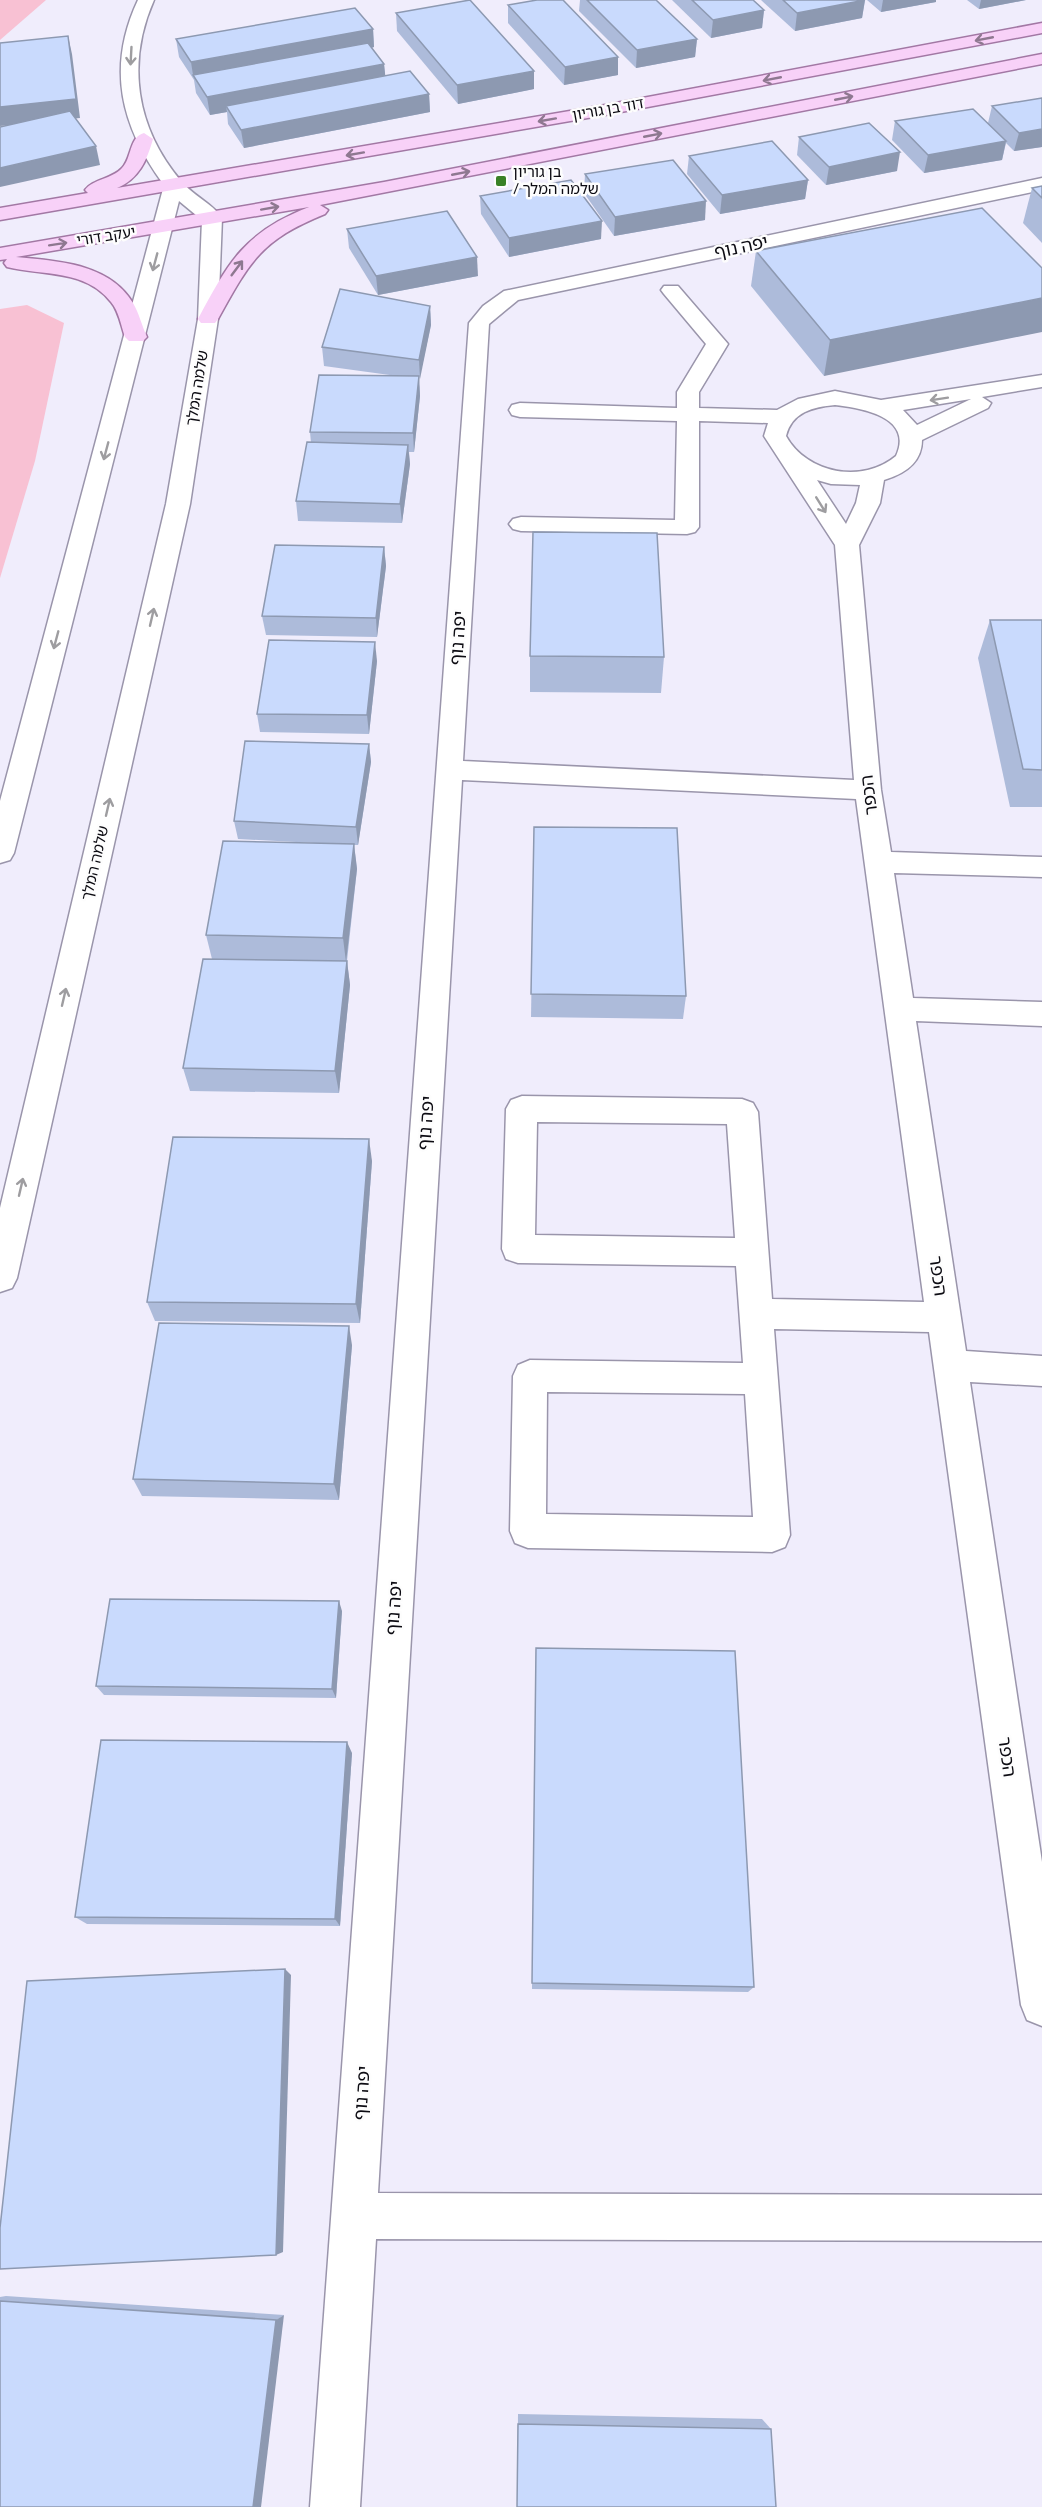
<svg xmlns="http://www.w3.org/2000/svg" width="1042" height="2507" font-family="'Titillium Web','Noto Sans Hebrew',sans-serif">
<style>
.green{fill:#f8c1d3}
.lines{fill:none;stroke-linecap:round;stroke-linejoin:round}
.minor-casing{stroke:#9a95ab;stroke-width:3}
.major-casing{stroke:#a278a4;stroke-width:3}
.minor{fill:#fff;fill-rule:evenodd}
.major{fill:#f8d1f8;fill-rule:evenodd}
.wall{fill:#adbbda}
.shaded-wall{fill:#8d99b1}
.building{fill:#c9dafd;stroke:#8d99b1;stroke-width:1.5}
.oneway{stroke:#8e7890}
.oneway2{stroke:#9e9da0}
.poi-dot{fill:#398126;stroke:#fdfdfd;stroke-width:2}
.labels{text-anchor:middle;stroke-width:5;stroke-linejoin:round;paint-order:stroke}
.far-street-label{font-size:15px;fill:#0c0b12;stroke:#fdfdfd}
.far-poi-label{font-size:15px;fill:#0c0b12;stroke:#fdfdfd;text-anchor:start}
.street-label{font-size:18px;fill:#0c0b12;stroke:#fdfdfd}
</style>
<rect width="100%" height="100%" fill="#f0edfc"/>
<g class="green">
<path d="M0 0H46L0 40Z"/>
<path d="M27 305 64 323 35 461 0 578V309Z"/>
</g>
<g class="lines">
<g class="minor-casing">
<g id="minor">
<path d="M138 0H154C126 63 136 128 181 181 192 195 212 203 222 218L218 319 190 504 17 1278 12 1288 0 1292V1208L166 504 198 319 202 220 179 201 14 853 10 860 0 863V801L164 185C121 127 106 68 138 0Z"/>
<path d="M1042 178V190L518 300 489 324 463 761 854 780 835 545 764 436 768 423 699 421V527L695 532 687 534 521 531 513 529 509 524 513 519 521 517 675 520 677 421 520 417 512 415 509 410 512 405 520 403 677 408V392L706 344 664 294 661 290 664 286H678L728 344 699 392V408L777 410 798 399 835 391 881 400 1042 375V387L982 397 991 403 988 408 922 440C922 463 904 474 884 480L880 503 859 545 881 790 891 852 1042 857V877L894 873 913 998 1042 1002V1026L916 1021 966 1351 1042 1356V1386L970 1382 1042 1862V2026L1027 2020 1021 2005 929 1332 774 1329 790 1535 785 1547 772 1552 528 1548 515 1543 510 1531 513 1376 518 1365 530 1360 743 1363 736 1266 518 1263 506 1259 502 1249 506 1109 511 1100 522 1096 742 1099 753 1103 758 1112 772 1299 924 1302 856 799 462 780 378 2193 1042 2195V2241L376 2239 360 2507H310L469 323 483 306 504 291ZM971 399 917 425 903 410ZM835 405C862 408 914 417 896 456 863 484 807 474 786 436 792 412 813 407 835 405ZM817 480 831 484 860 485 856 503 846 524ZM537 1122 727 1124 735 1238 535 1235ZM547 1392 745 1394 753 1517 546 1514Z"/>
</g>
</g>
<g class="major-casing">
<g id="major">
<path d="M1042 23V33L605 115 0 220V208L88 193 85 190C93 179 112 179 122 168 132 158 129 137 144 133L153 139C147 160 139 179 117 188L605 105Z"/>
<path d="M1042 54V64L320 205 328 210 325 214C261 240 250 261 218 319L215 323H201L198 319C229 261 245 232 309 207L16 257C57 261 109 263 133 303 139 313 142 326 147 337L143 341H129L125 337C121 326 119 311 111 302 85 269 43 276 7 267L4 263 7 259 0 260V248L384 182Z"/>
</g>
</g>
<use href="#minor" class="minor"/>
<use href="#major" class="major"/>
</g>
<g class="wall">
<path d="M580 0H656L697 39 695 57 636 68 579 11Z"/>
<path d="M672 0H753L764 10 762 28 711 38Z"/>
<path d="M761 0H865L862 18 795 31Z"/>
<path d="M867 0H936V2L881 12Z"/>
<path d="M967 0H1026L979 9Z"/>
<path d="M508 5 618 57V75L564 85 508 23Z"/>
<path d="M396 13 534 89 458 104 397 31Z"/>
<path d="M373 29 374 47 372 48 384 64 385 76 429 94 430 112 244 148 228 124 227 112 210 115 196 93 194 80 179 57 176 39Z"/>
<path d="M1042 98V147L1014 151 1006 143 1002 160 924 173 892 140 895 121 988 123 992 106Z"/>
<path d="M799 137 897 171 826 185 797 155Z"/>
<path d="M689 156 808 180 805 199 720 214 687 174Z"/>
<path d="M585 174 705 220 614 236 584 193Z"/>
<path d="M1042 186V243L1023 223 1032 188Z"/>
<path d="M480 196 601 239 509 257 481 214Z"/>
<path d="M347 229 478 276 378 295 349 248Z"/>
<path d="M756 251 1042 268 824 376 751 286Z"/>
<path d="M430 306 431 325 419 379 420 396 414 452H409L410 464 402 523 298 521 296 501 311 443 310 432 397 376 324 366 322 347Z"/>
<path d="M384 547 386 566 377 637 266 635 262 616Z"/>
<path d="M990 620H1042V807H1010L978 658Z"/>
<path d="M530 656 664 657 661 693 530 692Z"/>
<path d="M377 661 369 734 260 732 257 714Z"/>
<path d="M369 744 371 762 358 845H354L357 869 347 961 350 985 339 1093 190 1091 183 1068 212 959 206 935 315 843 238 839 234 821Z"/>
<path d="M534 827 686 996 683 1019 531 1017Z"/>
<path d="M372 1161 360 1323 155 1321 147 1302Z"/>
<path d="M352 1345 339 1500 142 1496 133 1479Z"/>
<path d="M342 1611 336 1698 104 1695 96 1686Z"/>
<path d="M536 1648 754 1987 748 1992 532 1989Z"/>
<path d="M352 1753 340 1926 87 1924 75 1917Z"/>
<path d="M6 2296 284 2315 0 2507V2297Z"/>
<path d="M518 2414 762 2419 771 2429 517 2507Z"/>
</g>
<g class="shaded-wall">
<path d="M865 0 862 18 795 31 797 13Z"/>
<path d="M883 0H936V2L881 12Z"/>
<path d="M981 0H1026L979 9Z"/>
<path d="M764 10 762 28 711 38 713 20Z"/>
<path d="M373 29 374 47 196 80 193 75 191 62Z"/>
<path d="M68 36 72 54 80 118 0 126V107Z"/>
<path d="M697 39 695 57 636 68 637 50Z"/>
<path d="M618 57V75L564 85 565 67Z"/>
<path d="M384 64 386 82 226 106 227 112 210 115 207 97Z"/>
<path d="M534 71V89L458 104 457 85Z"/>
<path d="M429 94 430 112 244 148 241 130Z"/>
<path d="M1042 129V147L1014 151 1019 133Z"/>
<path d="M1006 141 1002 160 924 173 928 155Z"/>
<path d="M96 146 100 165 0 187V168Z"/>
<path d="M900 152 897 171 826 185 829 167Z"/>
<path d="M808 180 805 199 720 214 722 195Z"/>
<path d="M706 201 705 220 614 236 615 217Z"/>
<path d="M602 221 601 239 509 257V238Z"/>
<path d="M477 257 478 276 378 295 376 276Z"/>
<path d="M1042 298V332L824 376 830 340Z"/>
<path d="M430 306 431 325 420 379 419 360Z"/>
<path d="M419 376 420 396 414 452 413 433Z"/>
<path d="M408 445 410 464 402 523 400 504Z"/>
<path d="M384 547 386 566 377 637 376 618Z"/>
<path d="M375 642 377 661 369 734 367 715Z"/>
<path d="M369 744 371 762 358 845 356 827Z"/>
<path d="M354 844 357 869 346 962 343 938Z"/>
<path d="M347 961 350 985 339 1093 335 1071Z"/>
<path d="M369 1139 372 1161 360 1323 356 1304Z"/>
<path d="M349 1326 352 1345 339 1500 334 1484Z"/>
<path d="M339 1601 342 1611 336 1698 332 1689Z"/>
<path d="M347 1742 352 1753 340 1926 335 1919Z"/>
<path d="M285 1969 291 1975 283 2252 276 2255Z"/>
<path d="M284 2315 261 2507H253L276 2320Z"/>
</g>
<g class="building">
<path d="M470 0 534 71 457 85 396 13Z"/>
<path d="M537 0H563L618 57 565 67 508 5Z"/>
<path d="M587 0H656L697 39 637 50Z"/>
<path d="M692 0H753L764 10 713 20Z"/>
<path d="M783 0H865L797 13Z"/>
<path d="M355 8 373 29 191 62 176 39Z"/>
<path d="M68 36 76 99 0 107V43Z"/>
<path d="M368 43 384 64 207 97 193 75Z"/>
<path d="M410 71 429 94 241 130 226 106Z"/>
<path d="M1042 98V129L1019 133 992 106Z"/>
<path d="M973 109 1006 141 928 155 895 121Z"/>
<path d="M70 111 96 146 0 168V127Z"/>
<path d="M869 123 900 152 829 167 799 137Z"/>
<path d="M772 141 808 180 722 195 689 156Z"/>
<path d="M673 160 706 201 615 217 585 174Z"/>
<path d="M571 180 602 221 509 238 480 196Z"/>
<path d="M1042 186V198L1032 188Z"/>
<path d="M982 208 1042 268V298L830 340 756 251Z"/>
<path d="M447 211 477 257 376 276 347 229Z"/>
<path d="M340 289 430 306 419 360 322 347Z"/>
<path d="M319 375 419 376 413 433 310 432Z"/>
<path d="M307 442 408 445 400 504 296 501Z"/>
<path d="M533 532 657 533 664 657 530 656Z"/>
<path d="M275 545 384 547 376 618 262 616Z"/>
<path d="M990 620H1042V770L1023 769Z"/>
<path d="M269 640 375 642 367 715 257 714Z"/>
<path d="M245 741 369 744 356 827 234 821Z"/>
<path d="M534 827 677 828 686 996 531 994Z"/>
<path d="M223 841 354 844 343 938 206 935Z"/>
<path d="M203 959 347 961 335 1071 183 1068Z"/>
<path d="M173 1137 369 1139 356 1304 147 1302Z"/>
<path d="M159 1323 349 1326 334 1484 133 1479Z"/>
<path d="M110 1599 339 1601 332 1689 96 1686Z"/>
<path d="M536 1648 735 1651 754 1987 532 1983Z"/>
<path d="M101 1740 347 1742 335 1919 75 1917Z"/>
<path d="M285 1969 276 2255 0 2269V2228L27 1981Z"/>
<path d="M0 2301 276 2320 253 2507H0Z"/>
<path d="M518 2424 771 2429 776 2507H517Z"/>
</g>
<defs><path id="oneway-shaft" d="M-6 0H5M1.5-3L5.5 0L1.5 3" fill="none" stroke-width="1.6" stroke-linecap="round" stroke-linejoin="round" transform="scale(1.5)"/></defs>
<g class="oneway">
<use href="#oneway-shaft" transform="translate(984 39) rotate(169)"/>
<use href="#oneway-shaft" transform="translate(772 79) rotate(169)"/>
<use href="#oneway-shaft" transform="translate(844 98) rotate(-11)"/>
<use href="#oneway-shaft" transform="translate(547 120) rotate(170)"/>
<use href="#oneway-shaft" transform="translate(653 135) rotate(-11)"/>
<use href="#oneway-shaft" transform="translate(355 154) rotate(170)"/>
<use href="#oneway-shaft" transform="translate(461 173) rotate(-11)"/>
<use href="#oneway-shaft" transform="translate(270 208) rotate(-10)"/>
<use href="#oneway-shaft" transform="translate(58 244) rotate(-9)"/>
<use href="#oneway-shaft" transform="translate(237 268) rotate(-53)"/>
</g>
<g class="oneway2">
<use href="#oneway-shaft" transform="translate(131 56) rotate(93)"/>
<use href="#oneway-shaft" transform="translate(155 262) rotate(105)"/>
<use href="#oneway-shaft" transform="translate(939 399) rotate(171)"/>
<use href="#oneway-shaft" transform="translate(106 451) rotate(105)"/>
<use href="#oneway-shaft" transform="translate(821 505) rotate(58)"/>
<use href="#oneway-shaft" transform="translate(152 617) rotate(-77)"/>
<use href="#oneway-shaft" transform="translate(56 640) rotate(105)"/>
<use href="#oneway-shaft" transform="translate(108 807) rotate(-77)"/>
<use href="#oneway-shaft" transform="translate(64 997) rotate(-77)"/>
<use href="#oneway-shaft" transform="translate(21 1187) rotate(-77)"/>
</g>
<rect class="poi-dot" x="495" y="175" width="12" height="12" rx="3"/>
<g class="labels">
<g class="far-street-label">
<text transform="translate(608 109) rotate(-10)" y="5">דוד בן גוריון</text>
<text transform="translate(106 236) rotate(-9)" y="5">יעקב דורי</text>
<text transform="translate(197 388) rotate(-81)" y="5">שלמה המלך</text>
<text transform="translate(95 863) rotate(-77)" y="5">שלמה המלך</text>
</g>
<g class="far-poi-label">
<text x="513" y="177">בן גוריון<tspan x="513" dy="17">/ שלמה המלך</tspan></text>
</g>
<g class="street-label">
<text transform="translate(741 247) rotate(-12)" y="6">יפה נוף</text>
<text transform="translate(458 638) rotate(-86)" y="6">יפה נוף</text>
<text transform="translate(869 795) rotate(-97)" y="6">הכפר</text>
<text transform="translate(426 1123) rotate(-86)" y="6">יפה נוף</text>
<text transform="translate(938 1276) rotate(82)" y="6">הכפר</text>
<text transform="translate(394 1608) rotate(-86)" y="6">יפה נוף</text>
<text transform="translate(1007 1757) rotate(82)" y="6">הכפר</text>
<text transform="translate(362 2093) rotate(-86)" y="6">יפה נוף</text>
</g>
</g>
</svg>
